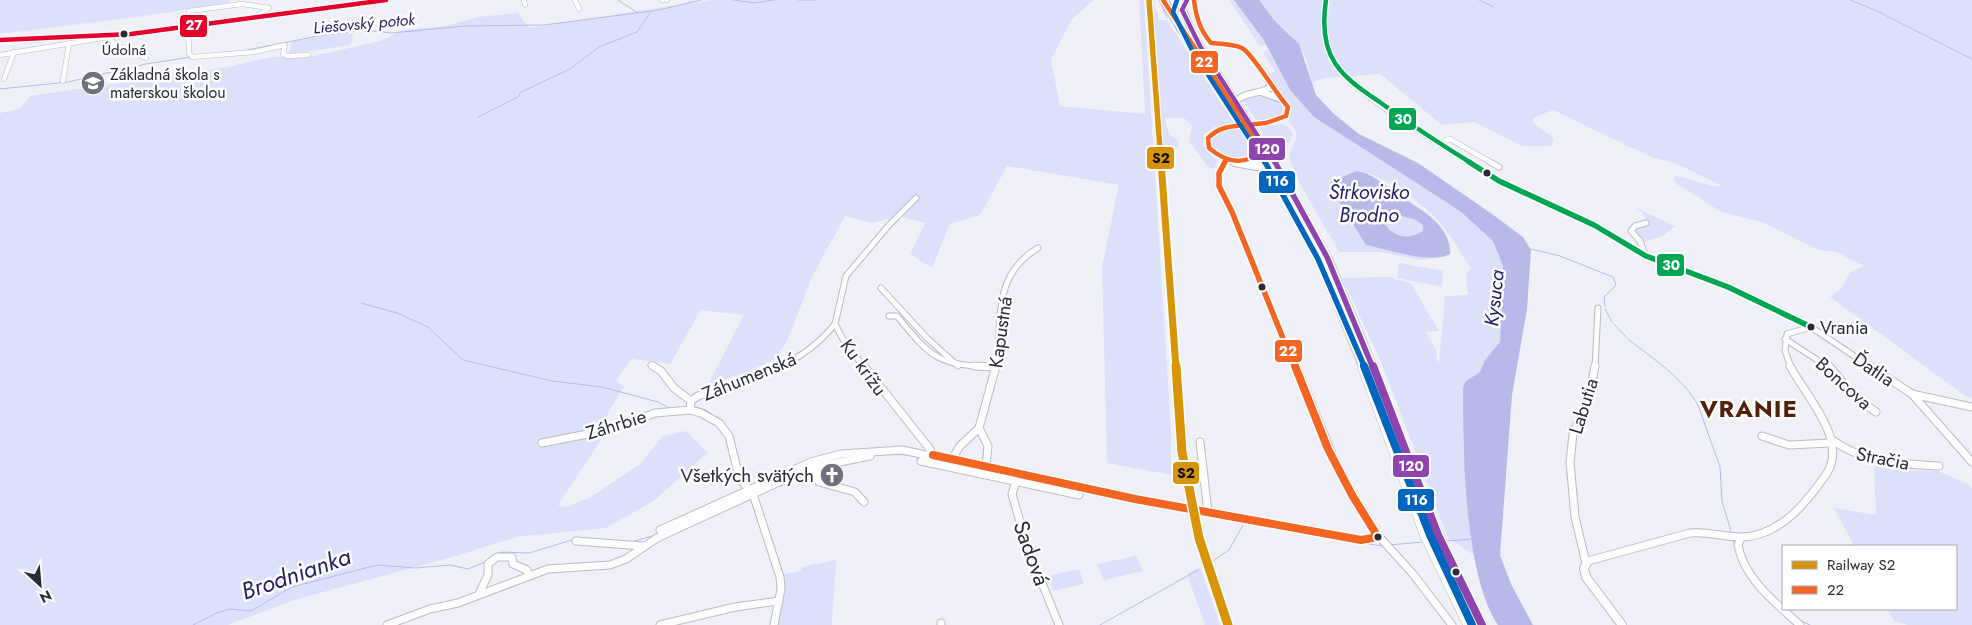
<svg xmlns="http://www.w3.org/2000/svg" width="1972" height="625" font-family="Jost,sans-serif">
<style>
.green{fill:#dde0fb}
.water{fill:#b7bae9;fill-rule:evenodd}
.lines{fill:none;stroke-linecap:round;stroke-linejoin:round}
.stream{stroke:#b7bae9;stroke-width:1}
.minor-far2-casing{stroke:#babbc4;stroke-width:5.5}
.minor-far1-casing{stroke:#babbc4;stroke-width:7}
.minor-casing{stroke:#babbc4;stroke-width:9}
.tertiary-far1-casing{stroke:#babbc4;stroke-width:6}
.tertiary-casing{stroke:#babbc4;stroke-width:10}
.primary-far2-casing{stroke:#babbc4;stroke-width:8}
.primary-far1-casing{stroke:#babbc4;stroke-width:10}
.primary-casing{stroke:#babbc4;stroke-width:12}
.motorway-casing{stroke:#babbc4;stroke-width:2}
.minor-far2{stroke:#fdfdfe;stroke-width:4.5}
.minor-far1{stroke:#fdfdfe;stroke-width:5}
.minor{stroke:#fdfdfe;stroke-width:7}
.tertiary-far1{stroke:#fdfdfe;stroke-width:5}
.tertiary{stroke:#fdfdfe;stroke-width:8}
.primary-far2{stroke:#fdfdfe;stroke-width:6}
.primary-far1{stroke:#fdfdfe;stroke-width:8}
.primary{stroke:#fdfdfe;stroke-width:11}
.motorway{fill:#fdfdfe;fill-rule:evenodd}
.minor-bridge-casing{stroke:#babbc4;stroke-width:5.5;stroke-linecap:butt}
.minor-bridge{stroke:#fdfdfe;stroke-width:4.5}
.bus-1-far2-casing{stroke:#fdfdfd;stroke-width:7}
.bus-1-far1-casing{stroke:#fdfdfd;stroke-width:9}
.bus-1-casing{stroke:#fdfdfd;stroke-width:11}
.bus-2-far1-casing{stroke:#fdfdfd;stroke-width:7}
.bus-2-casing{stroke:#fdfdfd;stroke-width:9}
.bus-3-casing{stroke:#fdfdfd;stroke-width:7}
.bus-4-far2-casing{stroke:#fdfdfd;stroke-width:7}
.bus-4-far1-casing{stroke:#fdfdfd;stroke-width:9}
.bus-4-casing{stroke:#fdfdfd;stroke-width:11}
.bus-5-far2-casing{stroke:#fdfdfd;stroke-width:7}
.bus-5-far1-casing{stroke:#fdfdfd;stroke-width:9}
.bus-5-casing{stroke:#fdfdfd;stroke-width:11}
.bus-1-far2{stroke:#f26522;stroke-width:4.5}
.bus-1-far1{stroke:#f26522;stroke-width:5.5}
.bus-1{stroke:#f26522;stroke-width:8}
.bus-2-far1{stroke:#00a651;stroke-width:4.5}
.bus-2{stroke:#00a651;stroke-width:5.5}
.bus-3{stroke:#e4002b;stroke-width:4.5}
.bus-4-far2{stroke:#8e44ad;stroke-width:4.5}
.bus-4-far1{stroke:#8e44ad;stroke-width:5.5}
.bus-4{stroke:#8e44ad;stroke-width:8}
.bus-5-far2{stroke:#0065bd;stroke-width:4.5}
.bus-5-far1{stroke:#0065bd;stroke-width:5.5}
.bus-5{stroke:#0065bd;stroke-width:8}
.rail-1-far2-casing{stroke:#fdfdfd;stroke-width:8}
.rail-1-far1-casing{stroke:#fdfdfd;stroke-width:11}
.rail-1-casing{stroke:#fdfdfd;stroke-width:12}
.rail-1-far2{stroke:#d89408;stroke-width:5.5}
.rail-1-far1{stroke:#d89408;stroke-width:7}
.rail-1{stroke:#d89408;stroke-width:9}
.bus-dot{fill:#2a2b37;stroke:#fdfdfd;stroke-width:2}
.labels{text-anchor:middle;stroke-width:5;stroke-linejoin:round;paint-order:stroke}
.far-bus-label{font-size:15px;fill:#2a2b37;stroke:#fdfdfd}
.far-water-label{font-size:16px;font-style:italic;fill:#251e66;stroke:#fdfdfd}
.far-poi-label{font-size:16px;fill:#2a2b37;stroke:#fdfdfd;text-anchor:start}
.bus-label{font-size:18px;fill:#2a2b37;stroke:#fdfdfd;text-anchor:start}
.street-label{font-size:19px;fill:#2a2b37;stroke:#fdfdfd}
.poi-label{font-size:19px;fill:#2a2b37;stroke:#fdfdfd;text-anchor:end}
.water-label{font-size:20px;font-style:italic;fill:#251e66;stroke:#fdfdfd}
.near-street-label{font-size:22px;fill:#2a2b37;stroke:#fdfdfd}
.district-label{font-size:24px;font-weight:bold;letter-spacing:1px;fill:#52210b;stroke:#fdfdfd}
.near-water-label{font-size:24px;font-style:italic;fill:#251e66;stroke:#fdfdfd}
.line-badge{stroke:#fdfdfd;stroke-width:2}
.badge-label{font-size:14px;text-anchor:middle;font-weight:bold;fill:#fff}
.pale-badge-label{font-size:14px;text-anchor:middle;font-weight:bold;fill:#111}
</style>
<rect width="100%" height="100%" fill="#f0f1f8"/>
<g class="green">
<path d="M0 0H229L231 2 152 15 0 34Z"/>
<path d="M692 0V3L711 0H1094L1072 19 1051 59 1060 106 1145 114 1139 0H1144L1171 432V475L1107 463 1102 266 1119 185 1007 166 980 215 950 224 932 268 910 254 925 223 898 216 872 223 845 216 813 275 787 341 775 359 741 375 708 384 744 315 701 310 670 364 632 359 616 380 624 387 609 411 601 440 558 505 565 507 591 497 640 464 663 436 686 431 707 453 655 500 606 528 516 537 456 556 294 600 228 625H0V113L19 109 30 96 227 67 271 57 314 56 380 41 403 30 445 26 478 17 518 13 529 28 684 4Z"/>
<path d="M1151 0H1154L1159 20H1167L1234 123 1216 126 1204 134 1203 146 1218 163 1214 168H1209L1189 141 1192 126 1184 118H1165L1169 134 1178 140 1179 146 1168 157H1163Z"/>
<path d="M1229 0H1234L1247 16 1266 45 1260 46Z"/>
<path d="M1259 0H1972V398L1964 395 1830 297 1840 290 1850 273 1863 266 1836 252 1819 250 1762 222 1721 212 1674 182V176C1691 177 1709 188 1722 186L1675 163 1653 158 1553 110 1533 118V123L1554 138 1551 146H1522L1475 122 1442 125 1380 74 1325 78 1312 82 1305 55 1289 33 1274 20Z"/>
<path d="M353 32 351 45 289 54 292 41Z"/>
<path d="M1268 50 1290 90 1314 117 1460 211 1493 241 1503 266 1500 342 1485 360 1480 372 1466 381 1463 408V440L1474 555 1448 538 1381 362 1342 278 1388 277 1411 283 1439 331 1426 332 1437 352 1436 357 1439 363 1445 296 1468 295 1466 275 1471 269C1462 254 1452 238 1441 224 1429 208 1377 170 1356 171 1351 172 1347 175 1342 178L1366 245 1432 259 1420 260 1382 252H1339L1300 184 1289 158C1291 141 1306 138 1288 122L1292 109 1267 73 1275 72 1264 54V51Z"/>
<path d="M1249 93 1275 97 1284 105V113L1269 121 1257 122 1242 99Z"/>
<path d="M1281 124 1288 127 1293 134 1285 152 1284 162 1258 126Z"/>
<path d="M1226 128H1241L1257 154C1254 156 1250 159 1247 160 1233 162 1214 155 1210 141L1211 137Z"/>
<path d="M1631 206H1632L1675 226 1661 237 1642 242 1635 235 1634 229 1648 224 1642 212Z"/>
<path d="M1401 216 1414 219 1423 225 1424 231C1410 239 1397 239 1386 226L1390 220Z"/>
<path d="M1399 263 1443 271 1442 287 1397 278Z"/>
<path d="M1874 466 1894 470 1938 471 1969 484 1972 488V625H1908L1894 621 1888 609H1956V546H1854L1834 508 1876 515Z"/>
<path d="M1136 556 1143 571 1104 580 1097 564Z"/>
<path d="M836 560 832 625H777L784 597V574L801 571V567Z"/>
<path d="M1200 567 1220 625H1205L1187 574Z"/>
<path d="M1079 569 1084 584 1053 591 1048 576Z"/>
</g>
<g class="water">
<path d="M1234 0H1259L1274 20 1299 44 1316 95 1334 114 1359 134 1418 163 1492 214 1523 237 1531 250 1527 309 1512 395 1500 555 1511 584 1533 625H1498C1464 575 1463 449 1463 388L1466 381 1480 372 1485 360 1500 342 1503 266 1493 241 1460 211 1314 117 1290 90 1263 39Z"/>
<path d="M1356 171C1372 173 1381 183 1393 191 1415 207 1452 223 1450 254 1432 265 1387 249 1366 245L1330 187 1331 182ZM1401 216 1414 219 1423 225V231C1410 239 1397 239 1386 226L1390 220Z"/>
</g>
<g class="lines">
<g class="stream">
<path d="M618 0 638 13"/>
<path d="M734 0 754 3 774 0"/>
<path d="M798 0H816"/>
<path d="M1479 0 1494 7"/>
<path d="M1850 0 1877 11 1972 59"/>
<path d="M1160 1 1167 18"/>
<path d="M242 51 318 36 364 30 391 33 465 26 544 25 659 10 701 0"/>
<path d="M0 89 68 82 146 64 191 57"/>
<path d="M478 117 518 97 521 92 570 69 599 47 637 32 650 13"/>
<path d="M1531 249 1560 256 1613 277 1616 285 1604 297 1605 306"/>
<path d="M361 303 397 313 428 327 463 360 552 381 602 387 658 402 671 409"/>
<path d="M1605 309 1612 322"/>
<path d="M1614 324 1626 337"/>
<path d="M1628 339C1652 358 1683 378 1698 405L1720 467 1722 501 1731 531"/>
<path d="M692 406 706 410 714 416"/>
<path d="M678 408 688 406"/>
<path d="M725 425 733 436 734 443"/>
<path d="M896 454 917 456"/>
<path d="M960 466 1015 477"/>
<path d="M1021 479 1144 505 1262 526"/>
<path d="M1733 540 1740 562"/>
<path d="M1447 541 1472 539"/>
<path d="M631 542 656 535"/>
<path d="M1362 543 1383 546"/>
<path d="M1389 545 1423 542"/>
<path d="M496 554 503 552 529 553 572 540"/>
<path d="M1210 563 1229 550 1244 523"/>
<path d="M1797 619 1810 625"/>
<path d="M193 625 219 612 231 609 251 611 292 587 377 565 415 568 450 565 468 569 485 562"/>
<path d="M1100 625 1198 570"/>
</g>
<g class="minor-far2-casing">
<g id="minor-far2">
<path d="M524 0 525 5"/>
<path d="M575 0 579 9"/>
<path d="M662 0H667"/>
<path d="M1194 0C1196 17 1198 30 1211 43 1255 46 1246 50 1268 82 1273 91 1281 99 1288 107L1286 116 1266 123"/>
<path d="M1326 0C1323 20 1323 45 1335 63 1358 98 1434 140 1471 163"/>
<path d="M185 27 189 11 242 4 269 8 254 18"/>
<path d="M188 27 189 53 192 57 254 52 285 45 283 54 287 56 308 55"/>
<path d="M109 38 115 44 146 58"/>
<path d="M0 55 114 36"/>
<path d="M4 79 14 52"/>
<path d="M63 81 69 43"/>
<path d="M1442 146 1444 141 1450 139 1492 163"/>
<path d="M1223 163 1226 160 1209 148 1208 138 1219 129 1231 126"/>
</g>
</g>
<g class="minor-far1-casing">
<g id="minor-far1">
<path d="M1225 162 1218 173V186L1232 212 1296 368"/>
<path d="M1469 162 1499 181 1594 225 1646 256 1728 287 1811 327 1872 368"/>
<path d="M1490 162 1499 167"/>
<path d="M1645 254 1640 241 1631 231 1635 226 1646 223"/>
<path d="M881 288 927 338 958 366"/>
<path d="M889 316H897C932 359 938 365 995 367"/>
<path d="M1785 339 1830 368"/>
<path d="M651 365 655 368"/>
<path d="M778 368C801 357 819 344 835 324"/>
<path d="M865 368 845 343 835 324 846 276 889 225 916 198"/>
<path d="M996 368C1003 321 991 276 1038 248"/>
<path d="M1595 368 1598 308"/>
<path d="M1791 368 1785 350 1787 334 1811 327"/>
</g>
</g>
<g class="minor-casing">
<g id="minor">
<path d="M653 366 661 371 674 388 691 401"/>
<path d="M864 366 929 448 933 455 930 463"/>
<path d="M974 366 995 367"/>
<path d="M1296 366 1339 471 1375 532 1413 574 1452 625"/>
<path d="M1829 366 1857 399 1876 412"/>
<path d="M1870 366 1912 394 1972 462"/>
<path d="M1912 394 1972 407"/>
<path d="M690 410 691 401 698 396 781 366"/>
<path d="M1762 436 1789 445 1831 443"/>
<path d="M1831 439C1862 463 1901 464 1939 466"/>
<path d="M1200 442 1208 512"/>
<path d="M542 443 613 429 655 413 690 410 701 413 719 423 729 436 739 477 754 497 780 577 781 589 774 625"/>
<path d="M952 459 960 446 979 428"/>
<path d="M921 461 1079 495"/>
<path d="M820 465 816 476 819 482 855 492 864 502"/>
<path d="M986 467 988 446 979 428 996 366"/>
<path d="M1017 478 1012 494 1027 546 1059 625"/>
<path d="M663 535 660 530 811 462 841 454 902 450 1135 499 1361 540 1378 537"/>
<path d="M1741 538 1738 545C1744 579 1776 603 1800 625"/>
<path d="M576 541 643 546"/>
<path d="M1588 561 1690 533C1708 531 1723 537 1740 537 1780 537 1807 502 1827 473 1848 439 1805 395 1790 366"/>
<path d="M1586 563 1575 517 1570 462 1573 434 1589 397 1595 366"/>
<path d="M479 594 488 575V564L497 557H512L513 564 527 570 528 576"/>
<path d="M941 623V625"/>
<path d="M387 625 430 609 458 603 548 569 610 565 626 559 657 538 779 482 815 467 870 456"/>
<path d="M660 625 735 607 779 601"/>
</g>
</g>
<g class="tertiary-far1-casing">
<path id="tertiary-far1" d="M0 40 131 34 386 0"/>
</g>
<g class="tertiary-casing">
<path id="tertiary" d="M1588 561 1584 568 1586 577 1622 625"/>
</g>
<g class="primary-far2-casing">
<g id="primary-far2">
<path d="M1163 0 1181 30 1185 32"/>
<path d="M1179 1 1195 38 1275 163"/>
<path d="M1261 92 1281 99"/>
<path d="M1236 101C1247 91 1259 95 1271 87"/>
<path d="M1226 160 1241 163"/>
<path d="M1244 161 1255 159 1261 150"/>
</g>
</g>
<g class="primary-far1-casing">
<g id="primary-far1">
<path d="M1235 162 1262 167 1273 176"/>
<path d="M1274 162 1328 259 1373 368"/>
<path d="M1273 169 1319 258 1364 368"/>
</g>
</g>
<g class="primary-casing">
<g id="primary">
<path d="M1363 366 1426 536 1469 625"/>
<path d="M1372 366C1406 455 1436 542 1482 625"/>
</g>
</g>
<g class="motorway-casing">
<path id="motorway" d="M1170 0H1176L1178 11H1174Z"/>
</g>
<use href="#minor-far2" class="minor-far2"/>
<use href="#minor-far1" class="minor-far1"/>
<use href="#minor" class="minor"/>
<use href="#tertiary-far1" class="tertiary-far1"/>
<use href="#tertiary" class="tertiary"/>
<use href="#primary-far2" class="primary-far2"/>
<use href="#primary-far1" class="primary-far1"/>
<use href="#primary" class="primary"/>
<use href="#motorway" class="motorway"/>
<g class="minor-bridge-casing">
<path id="minor-bridge" d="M1231 126 1266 123"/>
</g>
<use href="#minor-bridge" class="minor-bridge"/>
<g class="bus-1-far2-casing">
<g id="bus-1-far2">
<path d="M1163 0 1246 125"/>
<path d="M1194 0C1196 17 1200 30 1211 43 1221 44 1233 44 1242 48 1252 53 1277 95 1288 107L1286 116 1266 123 1246 125"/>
<path d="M1246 125 1261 150C1245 167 1226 162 1209 148L1208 138C1219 127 1231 126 1246 125Z"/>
<path d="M1224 163 1226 160"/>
</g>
</g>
<g class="bus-1-far1-casing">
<path id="bus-1-far1" d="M1225 162 1219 173V186L1232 212 1295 368"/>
</g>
<g class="bus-1-casing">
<g id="bus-1">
<path d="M1295 366 1328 449 1352 495 1378 537"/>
<path d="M933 455 1135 499 1361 540 1378 537"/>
</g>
</g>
<g class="bus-2-far1-casing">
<path id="bus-2-far1" d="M1326 0C1323 20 1323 45 1335 63 1346 80 1365 92 1381 103 1410 124 1440 144 1471 163"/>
</g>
<g class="bus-2-casing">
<path id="bus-2" d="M1469 162 1499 181 1594 225 1646 256 1728 287 1811 327"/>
</g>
<g class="bus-3-casing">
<path id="bus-3" d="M0 40 131 34 386 0"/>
</g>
<g class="bus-4-far2-casing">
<path id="bus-4-far2" d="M1187 0 1182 10 1200 46 1275 163"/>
</g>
<g class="bus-4-far1-casing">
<path id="bus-4-far1" d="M1275 162 1327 257 1373 368"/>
</g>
<g class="bus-4-casing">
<path id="bus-4" d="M1373 366 1438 535 1482 625"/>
</g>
<g class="bus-5-far2-casing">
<path id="bus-5-far2" d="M1177 0 1173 12 1192 50 1265 163"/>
</g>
<g class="bus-5-far1-casing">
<path id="bus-5-far1" d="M1265 162 1318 259 1365 368"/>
</g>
<g class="bus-5-casing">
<path id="bus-5" d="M1364 366 1430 535 1472 625"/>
</g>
<use href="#bus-1-far2" class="bus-1-far2"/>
<use href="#bus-1-far1" class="bus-1-far1"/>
<use href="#bus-1" class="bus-1"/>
<use href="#bus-2-far1" class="bus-2-far1"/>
<use href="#bus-2" class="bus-2"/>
<use href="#bus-3" class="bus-3"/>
<use href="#bus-4-far2" class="bus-4-far2"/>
<use href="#bus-4-far1" class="bus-4-far1"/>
<use href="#bus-4" class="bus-4"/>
<use href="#bus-5-far2" class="bus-5-far2"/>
<use href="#bus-5-far1" class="bus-5-far1"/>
<use href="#bus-5" class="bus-5"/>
<g class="rail-1-far2-casing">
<path id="rail-1-far2" d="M1149 0 1161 163"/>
</g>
<g class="rail-1-far1-casing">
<path id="rail-1-far1" d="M1161 162 1176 368"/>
</g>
<g class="rail-1-casing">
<path id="rail-1" d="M1176 366 1182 452 1199 538 1228 625"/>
</g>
<use href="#rail-1-far2" class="rail-1-far2"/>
<use href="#rail-1-far1" class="rail-1-far1"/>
<use href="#rail-1" class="rail-1"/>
</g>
<defs>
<g id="school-disc" transform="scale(1.25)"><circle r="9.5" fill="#6f707b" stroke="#fdfdfd"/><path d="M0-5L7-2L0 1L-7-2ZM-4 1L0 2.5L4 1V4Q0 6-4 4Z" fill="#fff"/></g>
<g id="church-disc" transform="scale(1.25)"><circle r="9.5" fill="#6f707b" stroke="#fdfdfd"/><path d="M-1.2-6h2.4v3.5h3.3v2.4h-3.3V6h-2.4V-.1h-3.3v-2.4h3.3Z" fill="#fff"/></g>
</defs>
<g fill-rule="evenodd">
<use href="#school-disc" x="93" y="83"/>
<use href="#church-disc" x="832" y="475"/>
</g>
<g class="bus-dot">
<circle cx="124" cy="34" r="4.5"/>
<circle cx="1487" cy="173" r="4.5"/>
<circle cx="1262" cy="287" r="4.5"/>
<circle cx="1811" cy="327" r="4.5"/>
<circle cx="1378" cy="537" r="4.5"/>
<circle cx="1456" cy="572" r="4.5"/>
</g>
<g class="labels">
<g class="far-bus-label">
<text x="124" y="55">Údolná</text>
</g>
<g class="far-water-label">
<text transform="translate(364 23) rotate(-5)" y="6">Liešovský potok</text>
</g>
<g class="far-poi-label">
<text x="110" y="80">Základná škola s<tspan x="110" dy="18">materskou školou</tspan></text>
</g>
<g class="bus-label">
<text x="1820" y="334">Vrania</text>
</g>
<g class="street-label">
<text transform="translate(1000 332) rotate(-82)" y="7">Kapustná</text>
<text transform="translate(864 367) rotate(54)" y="7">Ku krížu</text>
<text transform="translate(1874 369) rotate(34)" y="7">Ďatlia</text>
<text transform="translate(749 376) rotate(-22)" y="7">Záhumenská</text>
<text transform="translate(1844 383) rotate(42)" y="7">Boncova</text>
<text transform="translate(1583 406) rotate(-73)" y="7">Labutia</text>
<text transform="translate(616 424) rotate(-17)" y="7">Záhrbie</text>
<text transform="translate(1883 458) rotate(11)" y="7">Stračia</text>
</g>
<g class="poi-label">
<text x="814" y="482">Všetkých svätých</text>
</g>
<g class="water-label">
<text x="1369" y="199">Štrkovisko<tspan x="1369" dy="23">Brodno</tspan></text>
<text transform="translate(1494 298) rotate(-84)" y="7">Kysuca</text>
</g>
<g class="near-street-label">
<text transform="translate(1032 553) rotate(70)" y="8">Sadová</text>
</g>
<g class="district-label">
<text x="1749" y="417">VRANIE</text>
</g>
<g class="near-water-label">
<text transform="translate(296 574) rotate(-19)" y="8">Brodnianka</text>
</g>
</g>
<g class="line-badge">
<rect x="179" y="14" width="29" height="24" rx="5" fill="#e4002b"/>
<rect x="1190" y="50" width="29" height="24" rx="5" fill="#f26522"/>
<rect x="1388" y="107" width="29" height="24" rx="5" fill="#00a651"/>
<rect x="1248" y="137" width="38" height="24" rx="5" fill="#8e44ad"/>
<rect x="1146" y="146" width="29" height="24" rx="5" fill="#d89408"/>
<rect x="1258" y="170" width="38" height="24" rx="5" fill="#0065bd"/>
<rect x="1656" y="253" width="29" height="24" rx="5" fill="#00a651"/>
<rect x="1274" y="339" width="29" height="24" rx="5" fill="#f26522"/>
<rect x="1392" y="454" width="38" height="24" rx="5" fill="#8e44ad"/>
<rect x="1172" y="461" width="28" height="24" rx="5" fill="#d89408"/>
<rect x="1397" y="488" width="38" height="24" rx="5" fill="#0065bd"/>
</g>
<g class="badge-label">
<text x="194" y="30">27</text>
<text x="1204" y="67">22</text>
<text x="1403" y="124">30</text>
<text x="1267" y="154">120</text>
<text x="1277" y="186">116</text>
<text x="1671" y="270">30</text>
<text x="1288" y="356">22</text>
<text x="1411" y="471">120</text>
<text x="1416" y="505">116</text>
</g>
<g class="pale-badge-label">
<text x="1161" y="163">S2</text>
<text x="1186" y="478">S2</text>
</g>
<rect x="1782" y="545" width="175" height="65" fill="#fdfdfd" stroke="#a9a9ae"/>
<rect x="1792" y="561" width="25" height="8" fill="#d89408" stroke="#a9a9ae"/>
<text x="1827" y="570" font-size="15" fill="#2a2b37">Railway S2</text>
<rect x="1792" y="586" width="25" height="8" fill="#f26522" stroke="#a9a9ae"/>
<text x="1827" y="595" font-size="15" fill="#2a2b37">22</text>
<g transform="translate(40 585) rotate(154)" stroke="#fdfdfd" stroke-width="4" paint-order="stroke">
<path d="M0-4L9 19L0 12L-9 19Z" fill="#2a2b37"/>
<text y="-8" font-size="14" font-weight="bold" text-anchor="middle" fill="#2a2b37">N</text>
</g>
</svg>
